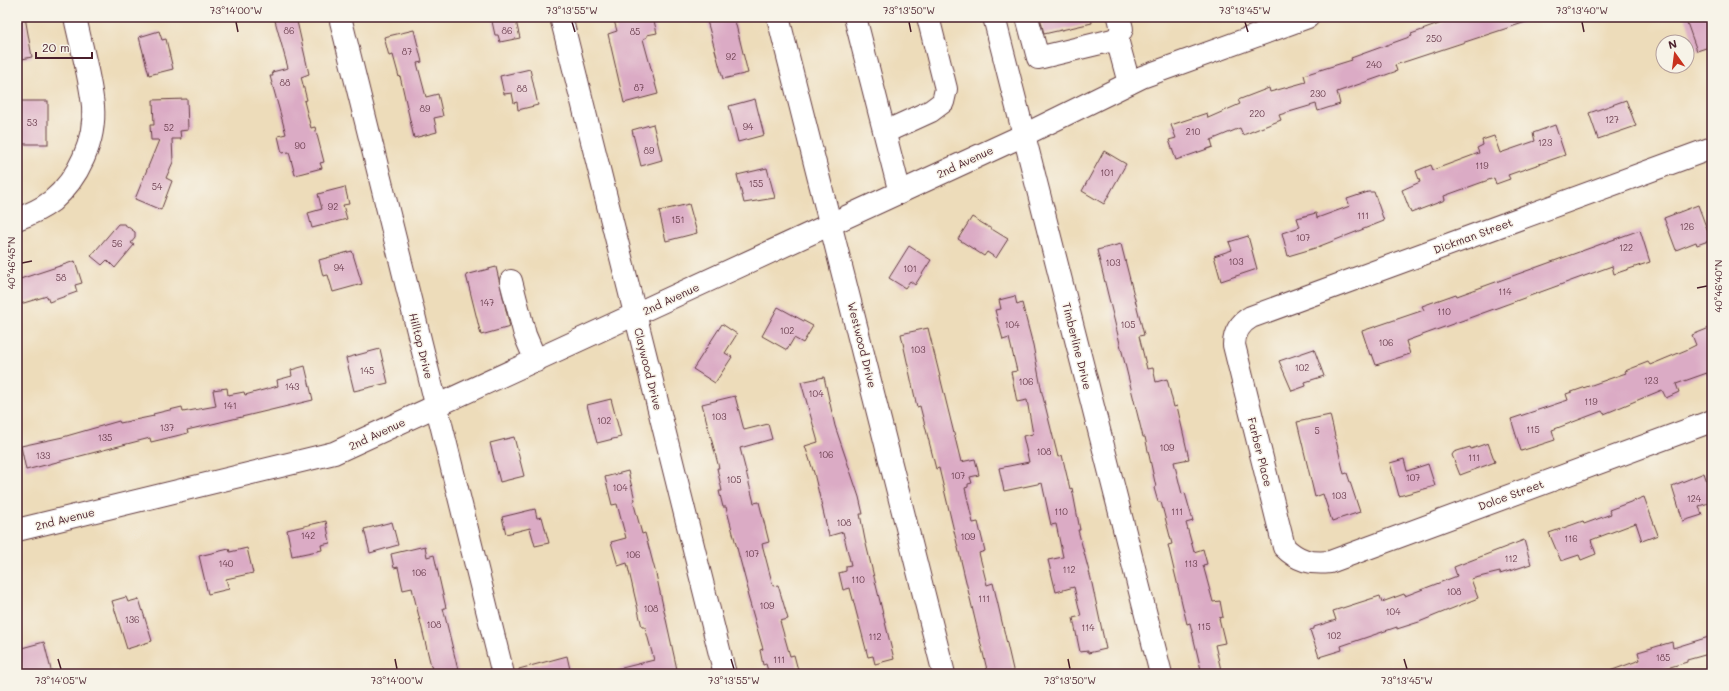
<svg xmlns="http://www.w3.org/2000/svg" width="1729" height="691" font-family="Mali,sans-serif">
<style>
.building{fill:#dbabc5}
.lines{fill:none;stroke-linecap:round;stroke-linejoin:round}
.minor-casing{stroke:#623b40;stroke-width:24}
.minor{stroke:#fff;stroke-width:22}
.ticks{fill:none;stroke:#4a1f2b;stroke-width:1.5}
.labels{text-anchor:middle;stroke-width:3;stroke-linejoin:round;paint-order:stroke}
.number-label{font-size:9px;fill:#6e4252}
.street-label{font-size:11px;fill:#4a1f2b;stroke:#f7f3e8}
.neatline{fill:none;stroke:#4a1f2b;stroke-width:1.5}
.ticks-label{font-size:10px;text-anchor:middle;fill:#4a1f2b}
</style>
<rect width="100%" height="100%" fill="#f7f3e8"/>
<filter id="ink" filterUnits="userSpaceOnUse"><feTurbulence type="fractalNoise" baseFrequency=".025" numOctaves="2"/><feDisplacementMap in="SourceGraphic" scale="8" xChannelSelector="R" yChannelSelector="G"/><feConvolveMatrix kernelMatrix="1 2 1 2 8 2 1 2 1" color-interpolation-filters="sRGB"/></filter>
<filter id="wash" filterUnits="userSpaceOnUse"><feTurbulence type="fractalNoise" baseFrequency=".012" numOctaves="4" result="noise"/><feDisplacementMap in="SourceGraphic" scale="16" xChannelSelector="R" yChannelSelector="G"/><feGaussianBlur stdDeviation="0.9" result="paint"/><feColorMatrix in="noise" values="0 0 0 0 0 0 0 0 0 0 0 0 0 0 0 0 0 1.4 0 .05"/><feComposite in="paint" operator="in"/></filter>
<g filter="url(#wash)">
<rect width="100%" height="100%" fill="#eddcba"/>
<g id="blocks">
<g class="building">
<path d="M17 17H25L32 57 17 60Z"/>
<path d="M274 17H296L309 74 301 77 307 100 304 101 311 128 315 127 324 162 320 163 322 168 295 175 289 152 282 153 278 136 286 134 270 76H273L272 72 288 68Z"/>
<path d="M491 17H515L520 38 500 42 498 35H495Z"/>
<path d="M613 17H653L657 33 647 35V37L643 39 658 94 624 103 608 34 617 31Z"/>
<path d="M706 17H734L748 73 723 79Z"/>
<path d="M1040 17H1091L1092 23 1044 34Z"/>
<path d="M1458 17H1535V19L1395 65 1397 71 1337 92 1340 104 1318 111 1316 104 1279 115 1281 120 1243 135 1240 128 1211 140 1213 147 1176 160 1169 140 1176 138 1171 125 1207 113 1208 118 1240 104 1238 100 1269 88 1270 92 1306 82 1304 75 1352 60 1351 58 1412 36 1411 34Z"/>
<path d="M1685 17H1712V46L1697 51Z"/>
<path d="M414 30 422 62 417 63 426 97 438 94 443 116 434 118 437 132 414 138 400 76 399 77 393 55 389 56 384 37Z"/>
<path d="M159 31 162 40 166 39 173 69 149 75 139 37Z"/>
<path d="M530 69 538 105 518 110 517 102 514 103 512 93 504 94 500 76Z"/>
<path d="M187 99 188 130 180 131 181 139H172L173 162 166 178 172 181 161 210 135 199 159 140H151L150 125H154L153 100Z"/>
<path d="M755 99 764 135 738 142 729 106Z"/>
<path d="M1626 100 1636 126 1598 139 1589 113Z"/>
<rect x="17" y="101" width="31" height="43"/>
<path d="M653 124 662 160 641 166 632 130Z"/>
<path d="M1555 125 1565 155 1508 175 1510 179 1496 184 1494 178 1444 196 1445 200 1411 213 1402 190 1420 182 1416 171 1431 165 1433 170 1479 153 1477 148 1483 145 1482 140 1494 136 1500 153 1535 141 1533 133Z"/>
<path d="M1104 151 1126 164 1104 204 1082 191Z"/>
<path d="M767 168 775 198 744 203 737 175Z"/>
<path d="M345 187 349 204 343 205 347 219 312 228 308 213 322 209 318 194Z"/>
<path d="M1368 192H1374L1384 221 1315 248 1288 256 1282 233 1300 227 1297 218 1316 213 1317 218 1350 206 1347 199Z"/>
<path d="M689 204 697 233 666 241 659 211Z"/>
<path d="M1698 205 1711 240 1697 245 1696 242 1676 250 1664 218Z"/>
<path d="M972 217 1008 239 996 258 987 252 984 256 958 239Z"/>
<path d="M118 224H124L135 232V238L131 243 134 245 115 268 107 260 102 265 91 256Z"/>
<path d="M1640 230 1650 262 1614 274 1612 266 1406 341 1410 354 1376 365 1372 354 1370 355 1362 331 1424 310 1422 306 1456 294 1457 296Z"/>
<path d="M1248 236 1257 269 1221 281 1214 256 1232 250 1229 242Z"/>
<path d="M1121 244 1144 335 1139 336 1147 369 1153 368 1156 382 1167 379 1174 407 1177 406 1189 459 1174 462 1182 494 1185 493 1193 521 1186 523 1194 552 1203 549 1207 564 1203 565 1213 602 1220 601 1223 617 1219 618 1225 643 1215 645 1222 674H1202L1190 623 1187 624 1168 545 1172 544 1161 502H1158L1154 488 1156 487 1145 437H1143L1097 250Z"/>
<path d="M909 246 931 260 915 285 910 281 905 288 889 278Z"/>
<path d="M352 251 362 284 333 292 328 275 323 276 319 260Z"/>
<path d="M75 261 82 283 75 285 77 292 49 302 47 296 17 305V280Z"/>
<path d="M496 267 510 327 481 335 466 275Z"/>
<path d="M1015 296 1017 305 1022 303 1033 345 1042 393 1058 457 1062 455 1070 489 1072 488 1080 530H1078L1091 579 1106 649 1088 653V651L1080 652 1073 618 1081 616 1074 587 1056 592 1048 560 1063 557 1056 524 1051 525 1042 483 1004 491 999 468 1029 462 1023 436 1033 434 1027 400 1017 402 1011 372 1017 371 1009 338 1003 340 995 310 1001 309 999 300Z"/>
<path d="M778 307 813 326 803 343 794 338 787 350 762 336Z"/>
<path d="M722 324 737 334 725 353 732 357 715 383 693 369Z"/>
<path d="M1712 327V384L1707 373 1676 384 1679 392 1666 398 1662 390 1604 414 1602 411 1552 430 1555 440 1521 451 1511 419 1568 400 1566 394 1626 373 1625 371 1648 362 1650 365 1686 350 1696 345 1692 335Z"/>
<path d="M928 328 961 462 975 459 979 475 970 477 972 483 968 484V487L965 488 973 523 978 522 985 551 979 553 987 585 993 583 1014 674H988L939 468 936 469 920 406 917 407 901 334Z"/>
<path d="M380 349 388 383 354 391 346 358Z"/>
<path d="M1314 349 1324 376 1305 382 1306 386 1292 391 1279 361Z"/>
<path d="M305 366 313 400 187 430 188 433 151 442 150 438 26 470 21 446 63 437 119 421 120 423 154 416 153 414 182 407 183 412 216 406 213 390 227 388 228 395 244 392 245 395 278 386 277 380 292 376 291 370Z"/>
<path d="M824 377 835 426 859 497 863 514H860L865 540 894 659 875 664 873 656 868 657 850 588 843 590 839 573 846 571V566L851 565 843 532 829 536 814 473 805 446 818 442 801 382Z"/>
<path d="M735 396 744 430 768 424 772 439 740 448 754 503 759 502 769 542 762 544 773 586 778 585 788 619 780 621 790 656 794 655 799 674H769L766 664 763 665 760 650 763 649 747 593H749L726 507H723L719 491H722L717 468H719L702 404Z"/>
<path d="M611 399 621 437 597 443 587 405Z"/>
<path d="M1330 415 1344 474 1347 473 1360 512 1332 521 1323 494 1315 497 1297 422Z"/>
<path d="M514 437 524 476 500 482 490 443Z"/>
<path d="M1488 443 1495 462 1460 475 1452 455 1454 452 1470 447 1471 449Z"/>
<path d="M1404 459 1407 471 1428 464 1435 486 1399 496 1390 463Z"/>
<path d="M628 471 635 500 633 501 642 534 645 533 656 574 678 674H618V669L654 660 645 627H642L627 563 618 566 611 542 626 538 617 504 612 505 605 477Z"/>
<path d="M1704 473 1712 496V502L1699 506 1702 515 1683 521 1672 486Z"/>
<path d="M1644 497 1658 535 1642 541 1636 523 1591 540 1596 554 1581 560 1579 555 1561 561 1549 533 1583 521 1584 524 1611 514 1609 510Z"/>
<path d="M535 509 537 518 542 517 549 543 535 546 530 528 506 534 502 517Z"/>
<path d="M326 521 330 543 321 545 322 550 292 556 287 530Z"/>
<path d="M392 522 398 545 370 553 364 529Z"/>
<path d="M1524 540 1531 564 1500 574V572L1471 579 1478 598 1419 622 1397 629V627L1341 646 1342 650 1319 657 1310 630 1314 629V627L1336 620 1333 611 1380 596 1382 602 1404 594 1405 596 1457 576 1454 567Z"/>
<path d="M425 546 427 557 434 555 446 608H443L459 674H433L412 588 403 590 398 567 394 568 391 554Z"/>
<path d="M247 548 253 573 226 579 229 589 208 594 199 556 229 549 230 552Z"/>
<path d="M126 597 128 602 139 599 152 641 127 649 112 601Z"/>
<path d="M1712 636V653L1687 660V662L1647 674H1608L1607 672 1640 660 1638 652 1672 642 1673 648Z"/>
<path d="M44 642 52 674H24L18 649Z"/>
<path d="M567 656 571 674H519V669Z"/>
</g>
</g>
</g>
<g filter="url(#ink)">
<use href="#blocks" fill-opacity="0" stroke="#623b40" stroke-width="1"/>
<g class="lines">
<g class="minor-casing">
<g id="minor">
<path d="M340 17 503 674"/>
<path d="M561 17 725 674"/>
<path d="M778 17 944 674"/>
<path d="M855 17 900 193"/>
<path d="M994 17 1161 674"/>
<path d="M1027 17 1038 58 1117 39 1129 83"/>
<path d="M1117 39 1122 29 1119 17"/>
<path d="M885 132 931 111 943 102 946 89 928 17"/>
<path d="M1712 148 1251 317C1240 323 1234 333 1234 345L1284 547C1298 561 1311 564 1330 562L1712 421"/>
<path d="M17 219C28 215 43 208 52 201 78 179 96 141 93 106 90 76 81 46 75 17"/>
<path d="M511 281 525 335 536 361"/>
<path d="M17 530 334 453 1024 135 1142 77 1308 17"/>
</g>
</g>
<use href="#minor" class="minor"/>
</g>
</g>
<path class="ticks" d="M236 22 238 32M572 22 575 32M909 22 911 32M1245 22 1248 32M1582 22 1584 32M22 263 32 261M1697 288 1707 286M58 659 61 669M395 659 397 669M731 659 734 669M1068 659 1070 669M1404 659 1407 669"/>
<g class="labels">
<g class="number-label">
<text x="289" y="34">86</text>
<text x="507" y="34">86</text>
<text x="635" y="35">85</text>
<text x="1434" y="42">250</text>
<text x="407" y="55">87</text>
<text x="731" y="60">92</text>
<text x="1374" y="68">240</text>
<text x="285" y="86">88</text>
<text x="639" y="91">87</text>
<text x="522" y="92">88</text>
<text x="1318" y="97">230</text>
<text x="425" y="112">89</text>
<text x="1257" y="117">220</text>
<text x="1612" y="123">127</text>
<text x="32" y="126">53</text>
<text x="748" y="130">94</text>
<text x="169" y="131">52</text>
<text x="1193" y="135">210</text>
<text x="1545" y="146">123</text>
<text x="300" y="149">90</text>
<text x="649" y="154">89</text>
<text x="1482" y="169">119</text>
<text x="1107" y="176">101</text>
<text x="756" y="187">155</text>
<text x="157" y="190">54</text>
<text x="333" y="210">92</text>
<text x="1363" y="219">111</text>
<text x="678" y="223">151</text>
<text x="1687" y="230">126</text>
<text x="1303" y="241">107</text>
<text x="117" y="247">56</text>
<text x="1626" y="251">122</text>
<text x="1236" y="265">103</text>
<text x="1113" y="266">103</text>
<text x="339" y="271">94</text>
<text x="910" y="272">101</text>
<text x="61" y="281">58</text>
<text x="1505" y="295">114</text>
<text x="487" y="306">147</text>
<text x="1444" y="315">110</text>
<text x="1012" y="328">104</text>
<text x="1128" y="328">105</text>
<text x="787" y="334">102</text>
<text x="1386" y="346">106</text>
<text x="918" y="353">103</text>
<text x="1302" y="371">102</text>
<text x="367" y="374">145</text>
<text x="1651" y="384">123</text>
<text x="1026" y="385">106</text>
<text x="292" y="390">143</text>
<text x="816" y="397">104</text>
<text x="1591" y="405">119</text>
<text x="230" y="409">141</text>
<text x="719" y="420">103</text>
<text x="604" y="424">102</text>
<text x="167" y="431">137</text>
<text x="1533" y="433">115</text>
<text x="1317" y="434">5</text>
<text x="105" y="441">135</text>
<text x="1167" y="451">109</text>
<text x="1044" y="455">108</text>
<text x="826" y="458">106</text>
<text x="43" y="459">133</text>
<text x="1474" y="461">111</text>
<text x="958" y="479">107</text>
<text x="1413" y="481">107</text>
<text x="734" y="483">105</text>
<text x="620" y="491">104</text>
<text x="1339" y="499">103</text>
<text x="1694" y="502">124</text>
<text x="1061" y="515">110</text>
<text x="1177" y="515">111</text>
<text x="844" y="526">108</text>
<text x="308" y="539">142</text>
<text x="968" y="540">109</text>
<text x="1571" y="542">116</text>
<text x="752" y="557">107</text>
<text x="633" y="558">106</text>
<text x="1511" y="562">112</text>
<text x="226" y="567">140</text>
<text x="1191" y="567">113</text>
<text x="1069" y="573">112</text>
<text x="419" y="576">106</text>
<text x="858" y="583">110</text>
<text x="1454" y="595">108</text>
<text x="984" y="602">111</text>
<text x="767" y="609">109</text>
<text x="651" y="612">108</text>
<text x="1393" y="615">104</text>
<text x="132" y="623">136</text>
<text x="434" y="628">108</text>
<text x="1204" y="630">115</text>
<text x="1088" y="631">114</text>
<text x="1334" y="639">102</text>
<text x="875" y="640">112</text>
<text x="1663" y="661">185</text>
<text x="779" y="663">111</text>
</g>
<g class="street-label">
<text transform="translate(965 162) rotate(-25)" y="4">2nd Avenue</text>
<text transform="translate(1473 236) rotate(-20)" y="4">Dickman Street</text>
<text transform="translate(671 299) rotate(-25)" y="4">2nd Avenue</text>
<text transform="translate(862 345) rotate(76)" y="4">Westwood Drive</text>
<text transform="translate(421 346) rotate(76)" y="4">Hilltop Drive</text>
<text transform="translate(1077 346) rotate(76)" y="4">Timberline Drive</text>
<text transform="translate(648 369) rotate(76)" y="4">Claywood Drive</text>
<text transform="translate(377 434) rotate(-25)" y="4">2nd Avenue</text>
<text transform="translate(1260 452) rotate(76)" y="4">Farber Place</text>
<text transform="translate(1511 495) rotate(-20)" y="4">Dolce Street</text>
<text transform="translate(65 519) rotate(-14)" y="4">2nd Avenue</text>
</g>
</g>
<rect width="1729" height="691" fill="none" stroke="#f7f3e8" stroke-width="44"/>
<g transform="translate(1675 54) rotate(346)"><circle r="19" fill="#f7f3e8" stroke="#b29e9c"/>
<path d="M0-3L7 15L0 10L-7 15Z" fill="#c8321e"/>
<text y="-6" font-size="11" font-weight="bold" text-anchor="middle" fill="#4a1f2b">N</text>
</g>
<path d="M36 52v6h56v-6" fill="none" stroke="#4a1f2b" stroke-width="2"/>
<text x="42" y="52" font-size="12" fill="#4a1f2b" stroke="#f7f3e8" stroke-width="3" paint-order="stroke">20 m</text>
<rect x="22" y="22" width="1685" height="647" class="neatline"/>
<g class="ticks-label">
<text x="236" y="14">73°14'00"W</text>
<text x="572" y="14">73°13'55"W</text>
<text x="909" y="14">73°13'50"W</text>
<text x="1245" y="14">73°13'45"W</text>
<text x="1582" y="14">73°13'40"W</text>
<text transform="translate(11 263) rotate(-90)" y="4">40°46'45"N</text>
<text transform="translate(1718 286) rotate(-90)" y="4">40°46'40"N</text>
<text x="61" y="684">73°14'05"W</text>
<text x="397" y="684">73°14'00"W</text>
<text x="734" y="684">73°13'55"W</text>
<text x="1070" y="684">73°13'50"W</text>
<text x="1407" y="684">73°13'45"W</text>
</g>
</svg>
